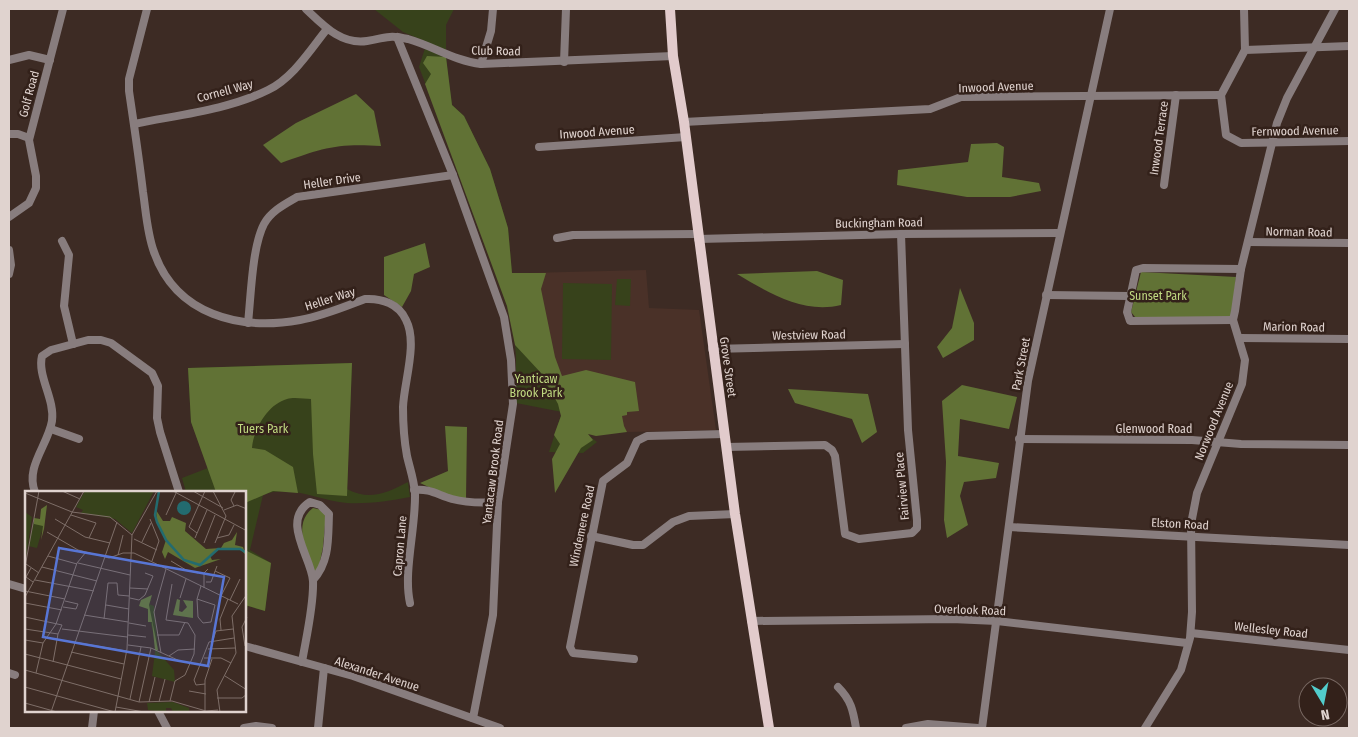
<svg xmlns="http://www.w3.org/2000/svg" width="1358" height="737" font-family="'Fira Sans Condensed',sans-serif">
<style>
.built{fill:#4a3128}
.green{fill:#37421b}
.forest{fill:#617235}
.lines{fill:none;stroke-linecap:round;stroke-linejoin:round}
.minor{stroke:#887d7e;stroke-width:8}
.major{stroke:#e2cbcc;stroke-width:10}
.labels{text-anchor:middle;stroke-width:5;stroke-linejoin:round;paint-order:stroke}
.street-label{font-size:12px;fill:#e0d3cf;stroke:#33211a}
.park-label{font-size:12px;fill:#c0da81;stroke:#33211a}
.inset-river{fill:none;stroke:#236b6f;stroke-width:2.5}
.inset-road{fill:none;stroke:#7e6e68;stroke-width:1}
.view{fill:#5876d5;fill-opacity:0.15;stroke:#5876d5;stroke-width:2.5}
.inset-edge{fill:none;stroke:#e0d3cf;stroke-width:2.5}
</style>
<rect width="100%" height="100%" fill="#3d2b24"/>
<path class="built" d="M646 270 649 308 699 310 716 430 627 432 555 383 528 273Z"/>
<g class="green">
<path d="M374 9H454L446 25V57L452 105 464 116 490 169 508 228 512 273 555 383 586 433 597 442 583 453 549 452 562 412 516 403V357L514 332 507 306 460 174 419 67 427 42 403 32Z"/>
<path d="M617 279H631L630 306 615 305Z"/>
<path d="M563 283 612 284 611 360 562 359Z"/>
<path d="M352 363 347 489C369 501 387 493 408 482L410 497C389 501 369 504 347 503 319 501 291 484 263 495L250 550 271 563 265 611 248 606 245 621V492H186L182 478 208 468 191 422 188 368Z"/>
</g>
<g class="forest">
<path d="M427 56 446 57 452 105 464 116 490 169 508 228 512 273H546L541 289 555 357 562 376 586 370 635 382 639 411 627 412V415L622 416 624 426 627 432 596 436 588 434 593 440 581 448 555 493 552 459 560 444 554 435 561 416 558 404 541 373 515 345 507 306 425 84 431 74 423 63Z"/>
<path d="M356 94 374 111 381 146C337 143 322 148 281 163L263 145 296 123Z"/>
<path d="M997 143 1004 147 1002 177 1039 183 1041 191 1010 197H967L897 185 898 170 968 162 971 144Z"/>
<path d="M425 243 430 267 414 274 411 291 402 307 384 295V257Z"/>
<path d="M817 271 843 280 841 305C803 314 769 293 737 274Z"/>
<path d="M1141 272 1236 277 1232 317 1136 318 1131 312Z"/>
<path d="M960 288 974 323V340L943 358 937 347 952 328Z"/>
<path d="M352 363 347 496 317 494 313 454 311 399C305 399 294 397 287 399 268 404 253 430 252 448L265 450 293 467 298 493 273 491 245 503V492H216L191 422 188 368Z"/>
<path d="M962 385 1017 397 1009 429 960 419 958 456 999 463 996 478 964 482 960 496 968 525 947 538 944 520 946 462 942 401Z"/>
<path d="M788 389 868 394 877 432 862 443 852 419 795 403Z"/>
<path d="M445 426 467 427 466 499 444 494 420 483 448 471Z"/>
<path d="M313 508 322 510 326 514 323 547 318 571 313 572C307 551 292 524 313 508Z"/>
<path d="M245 550 271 563 265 611 245 605Z"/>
</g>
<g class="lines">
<g class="minor">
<path d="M147 9 129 79V91C134 125 139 158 143 192 146 212 147 233 154 252 176 315 240 331 300 320 323 316 344 307 365 299 382 298 399 304 406 320 418 343 404 382 403 407 403 423 404 440 407 456 410 469 414 480 415 493 416 528 403 572 410 603"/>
<path d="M306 9C323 25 341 45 367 41 387 38 388 34 408 39 433 46 455 61 481 64L673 56"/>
<path d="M1244 9 1245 50"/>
<path d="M397 37 453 175 504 317 511 360 513 404 498 502 493 615 473 718"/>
<path d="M1349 46 1245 50 1221 95 1226 135 1241 143 1349 141"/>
<path d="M9 60 29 55 50 60"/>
<path d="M564 62 566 9"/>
<path d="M481 64 491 31 493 9"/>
<path d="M684 122 930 109 961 97 1221 95"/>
<path d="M134 124C177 115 228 110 268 90 293 78 310 50 327 29"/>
<path d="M9 134H18L29 138"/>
<path d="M539 147 686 137"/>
<path d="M1164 185 1176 95"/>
<path d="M9 217 29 203 36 188V176L29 140 63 9"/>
<path d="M557 238 573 235 697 234"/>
<path d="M698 239 901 234 1060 233"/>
<path d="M62 241 69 255 64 306 73 344"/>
<path d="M1248 242 1349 243"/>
<path d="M9 250 11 265 9 274"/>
<path d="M1046 295 1129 296"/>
<path d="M1233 320 1130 321 1127 312 1136 270 1143 268 1241 269"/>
<path d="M248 323C251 296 252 247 264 224 271 211 285 204 297 197L453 175"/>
<path d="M1239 338 1349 339"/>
<path d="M712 349 905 344"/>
<path d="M51 429 79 439"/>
<path d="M1019 439 1192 440 1241 444 1349 445"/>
<path d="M726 447 825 445 832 450 835 456 845 534 859 539 912 533 917 528V520L908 430 901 234"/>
<path d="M414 490C429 488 438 495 452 499 467 503 483 503 498 502"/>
<path d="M35 492C25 467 48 445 52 421 55 399 37 376 42 356L51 350 88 340H101L111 343 152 373 158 386 157 418 160 432 179 492"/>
<path d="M1009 527 1349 545"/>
<path d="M591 536 633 545H643L673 522 689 516 735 514"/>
<path d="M9 584 26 589"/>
<path d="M751 621 952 619 997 621 1187 643"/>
<path d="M1191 633 1349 650"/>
<path d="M245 646 353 676 500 728"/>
<path d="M634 659 573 653 570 647 603 481 627 463 637 441 647 436 724 434"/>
<path d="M302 662C306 638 314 605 313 581 312 558 280 521 310 502L320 505 329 514C328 537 330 562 313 580"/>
<path d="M9 673 15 675"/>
<path d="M838 687C851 700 853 710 856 728"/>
<path d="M158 711 167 728"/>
<path d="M92 728 94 711"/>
<path d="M244 728 256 726 272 728"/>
<path d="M318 728 324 668"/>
<path d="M906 728 928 724 978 728"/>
<path d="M982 728 1028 381 1110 9"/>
<path d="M1145 728 1181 670 1190 638 1192 612 1191 524 1197 493 1242 384 1245 360 1233 320 1235 311 1241 269 1277 123 1287 98 1335 9"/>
</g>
<path class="major" d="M670 9 673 56 684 122 735 514 769 728"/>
</g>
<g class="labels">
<g class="street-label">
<text transform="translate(496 51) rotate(1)" y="4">Club Road</text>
<text transform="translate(996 87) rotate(-2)" y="4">Inwood Avenue</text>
<text transform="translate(225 91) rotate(-15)" y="4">Cornell Way</text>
<text transform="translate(29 94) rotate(-75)" y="4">Golf Road</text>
<text transform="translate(1295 131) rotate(-1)" y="4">Fernwood Avenue</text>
<text transform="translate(597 132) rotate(-4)" y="4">Inwood Avenue</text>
<text transform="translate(1159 138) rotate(-82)" y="4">Inwood Terrace</text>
<text transform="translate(332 181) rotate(-8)" y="4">Heller Drive</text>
<text transform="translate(879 223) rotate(-1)" y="4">Buckingham Road</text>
<text transform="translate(1299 232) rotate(1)" y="4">Norman Road</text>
<text transform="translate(330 299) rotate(-18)" y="4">Heller Way</text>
<text transform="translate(1294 327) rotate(1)" y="4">Marion Road</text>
<text transform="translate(809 335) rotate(-1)" y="4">Westview Road</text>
<text transform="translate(1021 364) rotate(-79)" y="4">Park Street</text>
<text transform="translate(728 367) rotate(82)" y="4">Grove Street</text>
<text transform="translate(1214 421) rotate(-68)" y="4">Norwood Avenue</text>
<text x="1154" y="433">Glenwood Road</text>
<text transform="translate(493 472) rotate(-83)" y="4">Yantacaw Brook Road</text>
<text transform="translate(902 486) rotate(-95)" y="4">Fairview Place</text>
<text transform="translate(1180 524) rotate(3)" y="4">Elston Road</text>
<text transform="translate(582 526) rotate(-78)" y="4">Windemere Road</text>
<text transform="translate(400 546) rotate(-85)" y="4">Capron Lane</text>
<text transform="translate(970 610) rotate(2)" y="4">Overlook Road</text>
<text transform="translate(1271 630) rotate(6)" y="4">Wellesley Road</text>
<text transform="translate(377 674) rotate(18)" y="4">Alexander Avenue</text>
</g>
<g class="park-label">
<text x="1158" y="300">Sunset Park</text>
<text x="536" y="383">Yanticaw<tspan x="536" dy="14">Brook Park</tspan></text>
<text x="263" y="433">Tuers Park</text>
</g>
</g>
<g transform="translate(25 491)">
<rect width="221" height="221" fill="#3d2b24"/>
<path d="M60 0H129L107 42 90 28 56 22 58 19 51 16ZM0 21 7 26 1 66 0 65ZM9 27 20 29 12 57 3 55ZM120 109H126L124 113 129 115 133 161 149 179 150 191 127 185 131 153ZM148 211 164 217V221H148L146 217H141V221L123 219 122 212Z" fill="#37421b"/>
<path d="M22 14 19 38 16 49 18 35 9 33V27L15 28 16 18ZM131 19 138 30H145L147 26 161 32 160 40 181 58 196 57 199 52 207 49 212 41 210 54 218 56 221 64 216 59 193 58 185 65 187 69 196 68 170 77 143 61 140 68 137 61 141 49 132 31ZM127 104 124 114 133 159H130L127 131H123V118L114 115 116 109ZM152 108 155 109 154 120 157 121 162 116 158 109 168 110V127L148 124Z" fill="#617235"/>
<path d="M152 17a7 7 0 1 1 14 0a7 7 0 1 1-14 0Z" fill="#236b6f"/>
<path class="inset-river" d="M134 0 130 24 132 31 141 49 159 69 175 74 193 58H215L222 62"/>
<path class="inset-road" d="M37 0 55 8M148 0 222 40M168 0 198 17M188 0 201 25 190 52M0 2 47 21M209 15 206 9 210 1M199 19 212 14 222 18M47 21 85 26 107 44 102 158 90 221M46 24 71 32 64 47M141 24 152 0M30 28 60 46 85 52M125 28 134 50 127 70M22 41 53 59 84 67 98 62H109L213 113M172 42 164 36 180 0M107 44 132 0M170 47 182 19M192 47 204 44 209 34M109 48 132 59M117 51 126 32M179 52 190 24M93 64 98 44M23 65 52 73M146 70 161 79 173 82M53 72 105 84M1 73 14 82M0 76 14 0M17 76 72 90M6 77 1 86 8 91M190 80 205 87 196 105M10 89 69 100M181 91H186L192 75M105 97 123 98M179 97V82L183 78M0 100 40 108M0 106 59 0M105 107 114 109 120 104 128 85 120 82M155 107 161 88M172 108 190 114 186 131 178 132 173 126 172 108 176 95M205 109 215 88M0 112 37 119M81 114 104 118M38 116 51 118 53 113 40 110M59 124 103 131M0 126 37 134 33 143 0 138M79 128 83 92H92L93 104 104 105M104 132 121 135M37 138 102 146M196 139 195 128 203 108M103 144 121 146M132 144H154L160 131M0 149 18 152M188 149 191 140 208 138M49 151 101 160M103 154 126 157 155 170M220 155 217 136 222 126M183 158 210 157M46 161 99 173M136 162 129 121 141 78M0 163 96 188M144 165 153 159 170 158M179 167H196L206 172M28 171 33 143M0 179 114 211 147 210 181 220 193 219M11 182 18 152 31 133 52 72 61 61M200 185 222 199M180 193 171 194 169 189 184 151 209 147M0 196 90 221M164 200 181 203M192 207H217L222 203M105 208 116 156M145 210 150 190 160 184 169 163 170 144 163 132 141 129 147 93M114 211 126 157M124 211 130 186M134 211 140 188M0 212 32 221M91 216 119 221M180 220V189L187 168M26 221 92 31M195 221 192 199 211 162 207 125 222 103"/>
<path class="view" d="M34 57 199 86 183 175 18 146Z"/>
<rect width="221" height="221" class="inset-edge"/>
</g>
<rect width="1358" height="737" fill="none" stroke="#e0d3cf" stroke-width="20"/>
<g transform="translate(1323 702) rotate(170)"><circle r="24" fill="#33211a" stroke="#786862"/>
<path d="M0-4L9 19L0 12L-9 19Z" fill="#52cdcc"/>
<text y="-8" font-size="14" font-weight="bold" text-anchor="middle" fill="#e0d3cf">N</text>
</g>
</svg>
